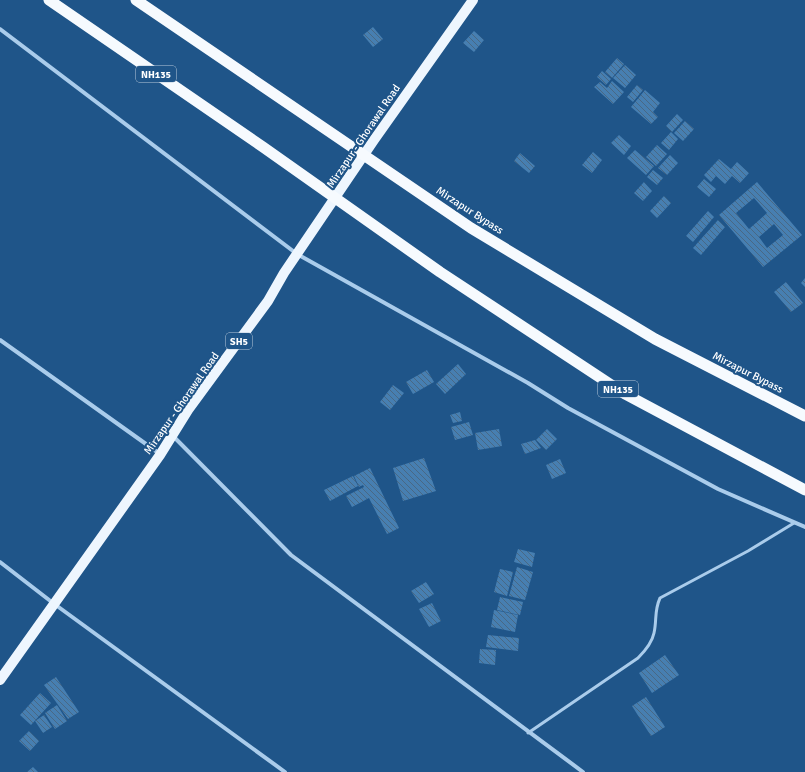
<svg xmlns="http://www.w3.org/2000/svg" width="805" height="772" font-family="Signika,sans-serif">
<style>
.building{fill:url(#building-back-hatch);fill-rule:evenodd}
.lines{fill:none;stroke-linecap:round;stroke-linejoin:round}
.service{stroke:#aacceb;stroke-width:3}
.minor{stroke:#aacceb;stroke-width:4}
.primary{stroke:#eef6fe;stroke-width:10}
.trunk{stroke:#f6fafe;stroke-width:11}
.labels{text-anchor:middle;stroke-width:4;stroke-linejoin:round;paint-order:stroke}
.shield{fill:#1f5589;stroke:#bcccdc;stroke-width:1}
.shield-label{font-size:10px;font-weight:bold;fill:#fff}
.street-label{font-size:11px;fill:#fff;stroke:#1f5589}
</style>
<defs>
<pattern id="building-back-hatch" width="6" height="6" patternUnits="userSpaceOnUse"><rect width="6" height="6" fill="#477fb1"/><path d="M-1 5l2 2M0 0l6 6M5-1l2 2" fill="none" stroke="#496884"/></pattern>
</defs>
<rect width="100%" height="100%" fill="#1f5589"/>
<g class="building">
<path d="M373 27 383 39 373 47 363 35Z"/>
<path d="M474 31 484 40 474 52 463 43Z"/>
<path d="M617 58 624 64 612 78 605 72Z"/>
<path d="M625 65 636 75 625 88 613 78Z"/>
<path d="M602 71 611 79 606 85 597 77Z"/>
<path d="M612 81 624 92 613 104 594 87 600 82 607 88Z"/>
<path d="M637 85 643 90 633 102 627 97Z"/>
<path d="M645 90 660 103 653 112 658 117 651 124 631 107Z"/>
<path d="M677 114 683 120 672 132 666 126Z"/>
<path d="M685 121 694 129 683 141 674 133Z"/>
<path d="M671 132 678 139 669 150 661 143Z"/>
<path d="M619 135 631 146 624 155 611 143Z"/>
<path d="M657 145 667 154 656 166 646 157Z"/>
<path d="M635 150 654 166 646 175 627 158Z"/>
<path d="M593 152 602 160 592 173 582 165Z"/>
<path d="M520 153 535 166 529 173 514 161Z"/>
<path d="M670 155 678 163 667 175 658 168Z"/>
<path d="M719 159 731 169 737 162 749 173 740 183 732 176 725 184 716 176 711 182 704 175Z"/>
<path d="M653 170 663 178 657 185 647 177Z"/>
<path d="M704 179 716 189 709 197 697 187Z"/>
<path d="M644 182 652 191 643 201 634 193Z"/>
<path d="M757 182 802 235 763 267 719 215ZM754 198 767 213 749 229 736 213ZM774 224 783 235 767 248 759 237Z"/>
<path d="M664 196 671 203 657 218 650 211Z"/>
<path d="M708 211 714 217 693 242 686 236Z"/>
<path d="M718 220 725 227 701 255 693 248Z"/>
<path d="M805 278V287L801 283Z"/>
<path d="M786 282 803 303 791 312 774 292Z"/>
<path d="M458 364 466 374 445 394 436 384Z"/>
<path d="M427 370 434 382 413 394 406 382Z"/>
<path d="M393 385 404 393 390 410 380 402Z"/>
<path d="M460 412 462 421 453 423 450 415Z"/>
<path d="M469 422 473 435 455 440 451 427Z"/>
<path d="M499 429 502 446 478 450 475 433Z"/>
<path d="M547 429 557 439 546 450 536 440Z"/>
<path d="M535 440 541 448 525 454 521 444Z"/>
<path d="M424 458 436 491 403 501 393 468Z"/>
<path d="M560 459 566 473 552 479 546 465Z"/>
<path d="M370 468 399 528 387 534 369 498 352 507 346 496 364 487 363 485 359 487 354 476Z"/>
<path d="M353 476 358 486 330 501 324 490Z"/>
<path d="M518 549 535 553 532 567 514 562Z"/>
<path d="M517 567 533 572 525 600 509 596Z"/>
<path d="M500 569 513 572 507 596 494 592Z"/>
<path d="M426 582 434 594 419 603 411 591Z"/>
<path d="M500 597 523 602 520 615 497 610Z"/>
<path d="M432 603 441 621 429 627 419 609Z"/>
<path d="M494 610 518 615 515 632 491 627Z"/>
<path d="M488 635 519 638 518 651 486 647Z"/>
<path d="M480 649 496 650 495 665 479 663Z"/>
<path d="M665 655 679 675 652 693 639 673Z"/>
<path d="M56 677 79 712 68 719 44 685Z"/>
<path d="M40 693 51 703 31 725 20 715Z"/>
<path d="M646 697 665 727 651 736 632 706Z"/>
<path d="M57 705 67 721 55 729 45 713Z"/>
<path d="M44 715 52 727 43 733 35 721Z"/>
<path d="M29 731 39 741 30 751 19 741Z"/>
<path d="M33 767 38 772H27Z"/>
</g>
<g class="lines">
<path class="service" d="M528 733 638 658C645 651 652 643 654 633 657 620 654 611 660 598L748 551 794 523"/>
<g class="minor">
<path d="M0 29 297 254 528 383 568 408 718 489 805 527"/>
<path d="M0 340 160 454"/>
<path d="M173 436 291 555 583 772"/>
<path d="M0 562 53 603 285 772"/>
</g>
<path class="primary" d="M0 680 160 455 188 410 268 301 284 273 374 140 473 0"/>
<g class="trunk">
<path d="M49 0 263 147 440 272 625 394 805 490"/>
<path d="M136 0 471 228 655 339 805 416"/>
</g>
</g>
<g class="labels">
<g class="shield">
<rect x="136" y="66" width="40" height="16" rx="3"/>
<rect x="226" y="333" width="26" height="16" rx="3"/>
<rect x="598" y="381" width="40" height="16" rx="3"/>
</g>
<g class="shield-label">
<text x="156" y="78">NH135</text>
<text x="239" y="345">SH5</text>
<text x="618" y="393">NH135</text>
</g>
<g class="street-label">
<text transform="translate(363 136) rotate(-56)" y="4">Mirzapur - Ghorawal Road</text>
<text transform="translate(470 210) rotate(33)" y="4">Mirzapur Bypass</text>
<text transform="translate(748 372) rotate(27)" y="4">Mirzapur Bypass</text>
<text transform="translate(181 403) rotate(-55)" y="4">Mirzapur - Ghorawal Road</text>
</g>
</g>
</svg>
